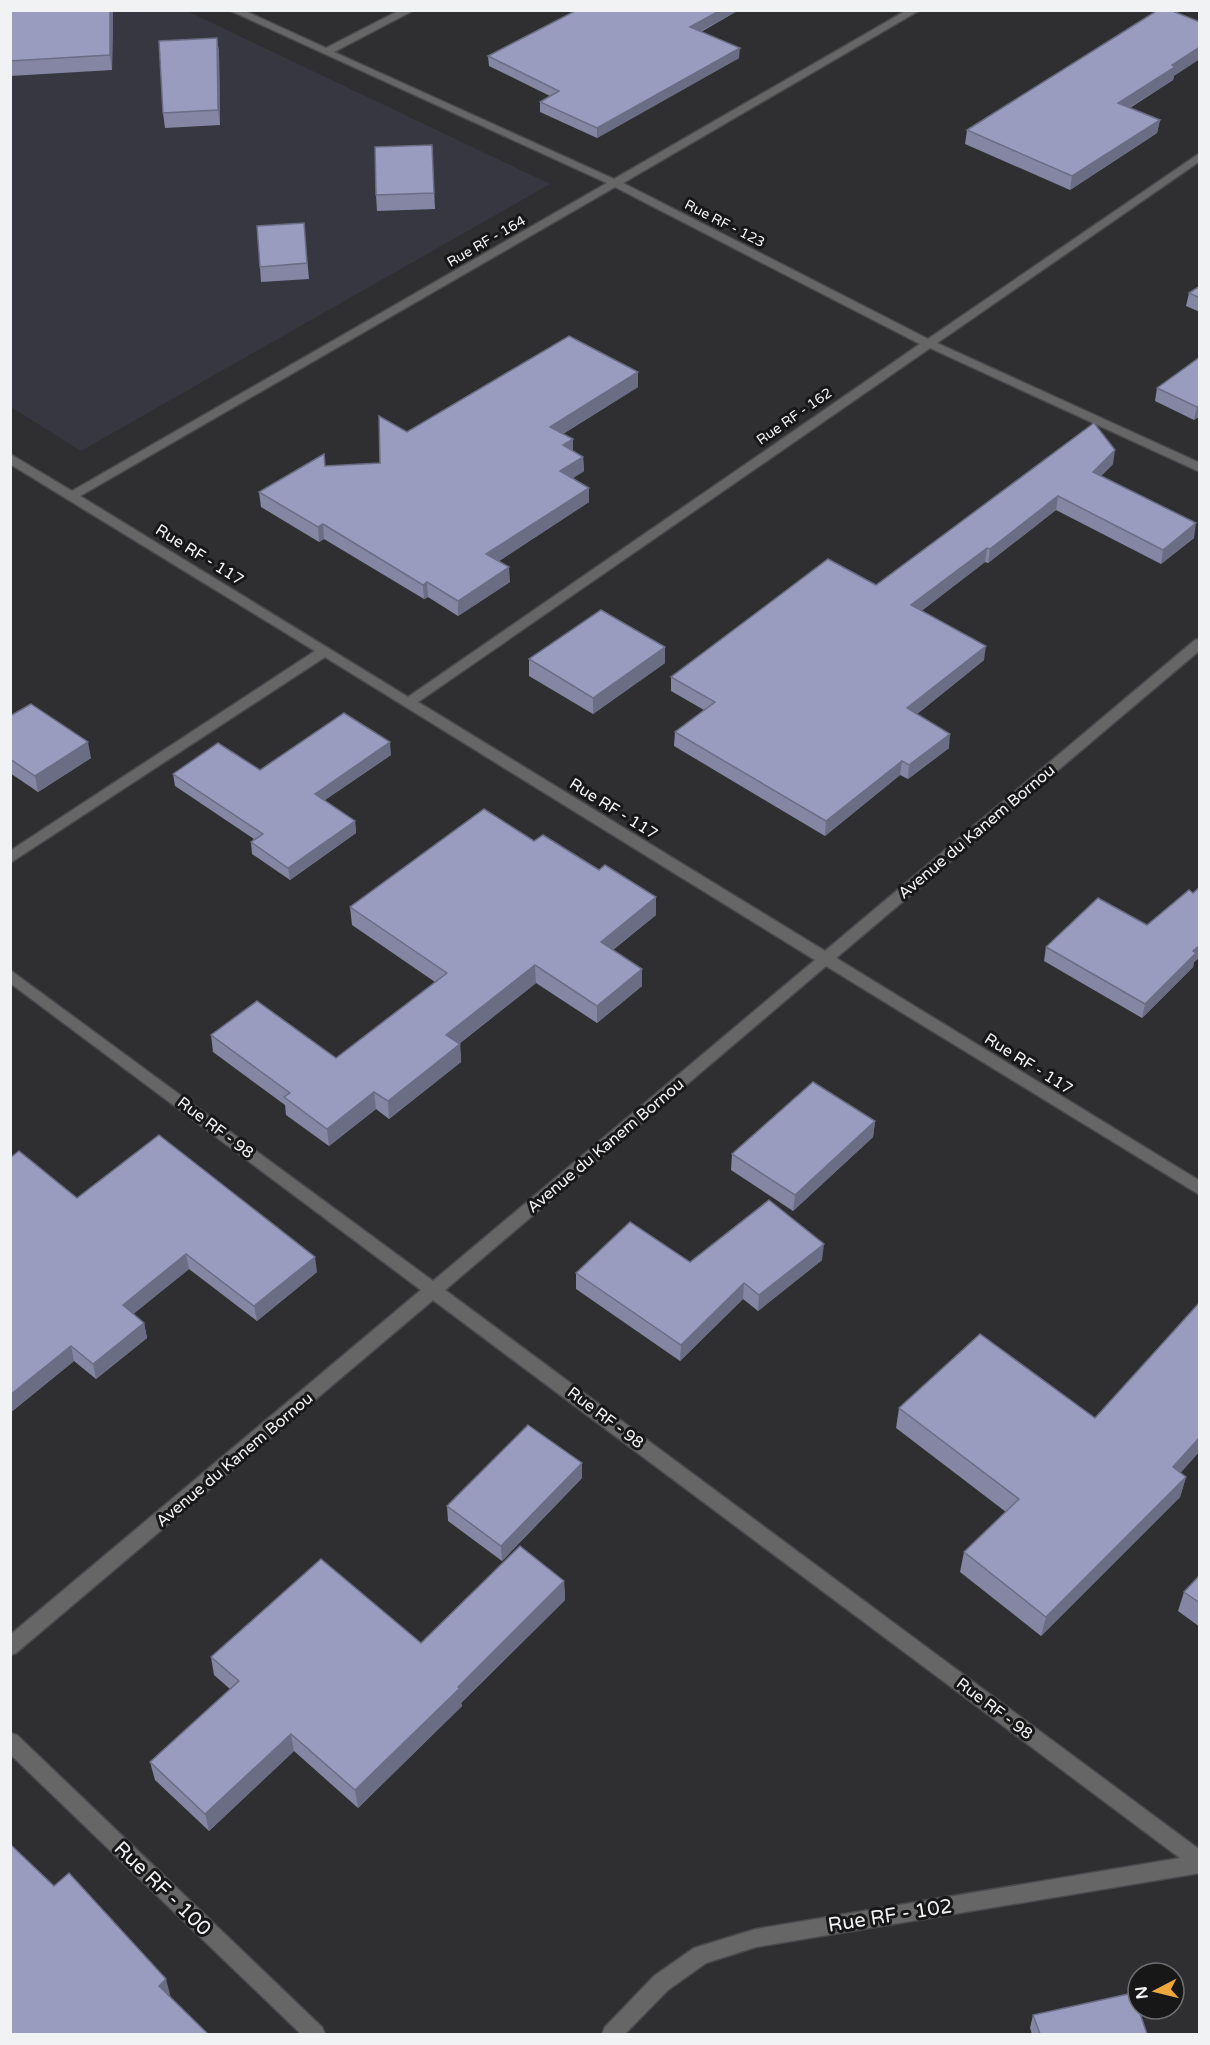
<svg xmlns="http://www.w3.org/2000/svg" width="1210" height="2045" font-family="'Varela Round',sans-serif">
<style>
.built{fill:#363740}
.lines{fill:none;stroke-linecap:round;stroke-linejoin:round}
.minor-casing{stroke:#4a4a4d;stroke-width:3}
.minor{fill:#666667;fill-rule:evenodd}
.wall{fill:#8486a3}
.shaded-wall{fill:#6b6d85}
.building{fill:#999cbe;stroke:#6b6d85;stroke-width:1.5}
.labels{text-anchor:middle;stroke-width:6;stroke-linejoin:round;paint-order:stroke}
.far-street-label{font-size:14px;fill:#f1f2f4;stroke:#171718}
.street-label{font-size:16px;fill:#f1f2f4;stroke:#171718}
.near-street-label{font-size:20px;fill:#f1f2f4;stroke:#171718}
</style>
<rect width="100%" height="100%" fill="#2f2f32"/>
<path class="built" d="M10 11H187L550 184 81 451 11 407Z"/>
<g class="lines">
<g class="minor-casing">
<g id="minor">
<path d="M229 10H243L326 48 400 10H414L334 52 614 179 907 10H920L623 183 928 339 1200 153V161L937 343 1200 463V472L930 348 418 702 825 951 1195 640 1200 639V650L836 958 1200 1181V1195L826 966 445 1290 1200 1850V1873L756 1947 706 1963 668 1990 625 2034H602L605 2027 654 1976 694 1948 756 1929 1180 1858 433 1300 16 1653 10 1655V1635L421 1290 10 983V970L433 1281 815 960 325 657 10 863V851L315 651 10 464V454L72 491 607 183ZM615 187 920 344 408 697 80 496Z"/>
<path d="M10 1733 17 1735 322 2027 325 2034H301L10 1754Z"/>
</g>
</g>
<use href="#minor" class="minor"/>
</g>
<g class="wall">
<path d="M10 10H113L112 70 10 76Z"/>
<path d="M577 10H739L701 32 739 58 597 138 540 112V102L550 96 489 66 488 56Z"/>
<path d="M217 38 219 53 220 125 165 128 163 113Z"/>
<path d="M1174 76 1173 80 1130 108 1160 120 1157 133 1070 190 965 144 967 130Z"/>
<path d="M432 145 435 209 377 211 376 195Z"/>
<path d="M304 223 309 279 261 282 260 267Z"/>
<path d="M1200 286V312L1186 306 1189 293Z"/>
<path d="M1200 357V416L1194 420 1155 401 1157 388Z"/>
<path d="M638 387 563 434 573 451 583 457 584 471 573 478 589 488V502L499 561 510 582 458 616 428 597 424 599 324 539 319 542 261 507 259 492 325 466 380 463 407 432Z"/>
<path d="M1113 464 1101 476 1194 538 1161 564 1056 510 988 563 985 562 921 611 984 660 917 714 949 748 908 779 900 775 825 836 674 746 675 732 704 710 671 691V677L876 585Z"/>
<path d="M665 647V663L593 714 529 676V659Z"/>
<path d="M10 716 91 758 38 792 10 773Z"/>
<path d="M391 755 325 800 355 821 356 833 290 880 252 854 251 842 254 839 175 786 173 774 260 770Z"/>
<path d="M534 841 599 870 656 897V915L613 950 642 969V986L597 1023 536 983 459 1044H460L461 1062 389 1119 376 1109 329 1146 286 1115 285 1105 213 1052 211 1035 336 1058 435 982 352 925 350 907Z"/>
<path d="M1200 887V957L1194 962 1193 967 1142 1018 1044 961 1046 947 1147 925 1193 893Z"/>
<path d="M875 1121 873 1137 793 1211 731 1170 732 1154Z"/>
<path d="M77 1198 317 1272 257 1321 189 1269 133 1314 144 1323 147 1338 96 1379 74 1361 10 1413Z"/>
<path d="M822 1260 758 1311 743 1299 680 1361 576 1289V1273L690 1262Z"/>
<path d="M1200 1302V1451L1180 1473 1186 1477 1180 1497 1041 1636 960 1572 964 1552 1006 1512 896 1428 899 1408 1095 1418Z"/>
<path d="M582 1463V1478L502 1561 448 1521 447 1506Z"/>
<path d="M1200 1575V1627L1178 1611 1184 1592Z"/>
<path d="M564 1581 565 1600 461 1703 462 1706 358 1808 294 1751 209 1831 155 1780 150 1762 230 1689 214 1675 211 1657 421 1643Z"/>
<path d="M1033 2015 1147 2034H1032L1030 2028Z"/>
</g>
<g class="shaded-wall">
<path d="M110 10H113L112 70 110 55Z"/>
<path d="M721 10H739L690 37V27Z"/>
<path d="M217 38 219 53 220 125 218 110Z"/>
<path d="M1200 47V59L1174 76 1173 80 1116 116 1118 103 1172 65Z"/>
<path d="M740 48 739 58 597 138V128Z"/>
<path d="M1160 120 1157 133 1070 190 1072 176Z"/>
<path d="M638 372V387L551 441 550 427Z"/>
<path d="M1200 405V416L1194 420 1197 407Z"/>
<path d="M573 439V454L563 445Z"/>
<path d="M1115 450 1113 464 1090 486 1093 472Z"/>
<path d="M583 457 584 471 560 486V471Z"/>
<path d="M589 488V502L487 569 486 554Z"/>
<path d="M1058 496 1056 510 988 563 990 549Z"/>
<path d="M1196 523 1194 538 1161 564 1163 550Z"/>
<path d="M323 524 324 539 319 542 318 527Z"/>
<path d="M987 548 985 562 910 620 911 605Z"/>
<path d="M509 567 510 582 458 616V601Z"/>
<path d="M427 582 428 597 424 599 423 585Z"/>
<path d="M986 646 984 660 906 723 907 708Z"/>
<path d="M665 647V663L593 714V698Z"/>
<path d="M950 734 949 748 908 779 909 765Z"/>
<path d="M88 742 91 758 38 792 35 776Z"/>
<path d="M390 742 391 755 316 806 315 794Z"/>
<path d="M902 761 900 775 825 836 826 821Z"/>
<path d="M355 821 356 833 290 880 288 868Z"/>
<path d="M656 897V915L601 959V942Z"/>
<path d="M1200 945V957L1194 962 1193 967 1142 1018 1145 1004 1193 951Z"/>
<path d="M535 965 536 983 447 1053 446 1035Z"/>
<path d="M642 969V986L597 1023V1006Z"/>
<path d="M460 1044 461 1062 389 1119 388 1101Z"/>
<path d="M374 1092 376 1109 329 1146 327 1129Z"/>
<path d="M875 1121 873 1137 793 1211 795 1195Z"/>
<path d="M824 1244 822 1260 758 1311 759 1295Z"/>
<path d="M186 1254 189 1269 126 1320 123 1305Z"/>
<path d="M315 1257 317 1272 257 1321 254 1306Z"/>
<path d="M744 1283 743 1299 680 1361 681 1345Z"/>
<path d="M144 1323 147 1338 96 1379 93 1364Z"/>
<path d="M71 1346 74 1361 10 1413V1395Z"/>
<path d="M1200 1437V1451L1167 1488 1173 1467Z"/>
<path d="M582 1463V1478L502 1561 501 1546Z"/>
<path d="M1186 1477 1180 1497 1041 1636 1046 1617Z"/>
<path d="M564 1581 565 1600 461 1703 462 1706 358 1808 355 1790Z"/>
<path d="M291 1734 294 1751 209 1831 205 1814Z"/>
<path d="M166 1979 171 1998 159 1986Z"/>
</g>
<g class="building">
<path d="M10 10H110V55L10 61Z"/>
<path d="M577 10H721L690 27 740 48 597 128 540 102 559 91 488 56Z"/>
<path d="M1158 10H1170L1200 22V47L1172 65 1175 67 1118 103 1160 120 1072 176 967 130Z"/>
<path d="M217 38 218 110 163 113 159 41Z"/>
<path d="M432 145 434 193 376 195 375 147Z"/>
<path d="M304 223 307 263 260 267 257 226Z"/>
<path d="M1200 286V298L1189 293Z"/>
<path d="M569 336 638 372 550 427 573 439 563 445 583 457 560 471 589 488 486 554 509 567 458 601 427 582 423 585 323 524 318 527 259 492 324 454 325 466 380 463 379 416 407 432Z"/>
<path d="M1200 357V405L1197 407 1157 388Z"/>
<path d="M1094 423 1115 450 1093 472 1196 523 1163 550 1058 496 990 549 987 548 911 605 986 646 907 708 950 734 909 765 902 761 826 821 675 732 715 702 671 677 828 559 876 585Z"/>
<path d="M601 610 665 647 593 698 529 659Z"/>
<path d="M31 704 88 742 35 776 10 759V716Z"/>
<path d="M344 713 390 742 315 794 355 821 288 868 251 842 263 834 173 774 218 743 260 770Z"/>
<path d="M484 809 534 841 543 835 599 870 605 865 656 897 601 942 642 969 597 1006 535 965 446 1035 460 1044 388 1101 374 1092 327 1129 284 1097 290 1093 211 1035 257 1001 336 1058 447 973 350 907Z"/>
<path d="M1200 887V945L1193 951 1196 953 1145 1004 1046 947 1098 898 1147 925 1189 890 1193 893Z"/>
<path d="M813 1082 875 1121 795 1195 732 1154Z"/>
<path d="M159 1135 315 1257 254 1306 186 1254 123 1305 144 1323 93 1364 71 1346 10 1395V1158L19 1151 77 1198Z"/>
<path d="M769 1200 824 1244 759 1295 744 1283 681 1345 576 1273 630 1222 690 1262Z"/>
<path d="M1200 1302V1437L1173 1467 1186 1477 1046 1617 964 1552 1019 1499 899 1408 980 1334 1095 1418Z"/>
<path d="M528 1425 582 1463 501 1546 447 1506Z"/>
<path d="M520 1546 564 1581 458 1687 460 1688 355 1790 291 1734 205 1814 150 1762 239 1681 211 1657 321 1559 421 1643Z"/>
<path d="M1200 1575V1603L1184 1592Z"/>
<path d="M10 1844 54 1886 69 1873 166 1979 159 1986 208 2034H10Z"/>
<path d="M1133 1993 1147 2034H1040L1033 2015Z"/>
</g>
<g class="labels">
<g class="far-street-label">
<text transform="translate(725 223) rotate(27)" y="5">Rue RF - 123</text>
<text transform="translate(486 241) rotate(-30)" y="5">Rue RF - 164</text>
<text transform="translate(794 416) rotate(-35)" y="5">Rue RF - 162</text>
</g>
<g class="street-label">
<text transform="translate(200 554) rotate(32)" y="6">Rue RF - 117</text>
<text transform="translate(614 808) rotate(32)" y="6">Rue RF - 117</text>
<text transform="translate(976 831) rotate(-40)" y="6">Avenue du Kanem Bornou</text>
<text transform="translate(1029 1063) rotate(32)" y="6">Rue RF - 117</text>
<text transform="translate(216 1127) rotate(37)" y="6">Rue RF - 98</text>
<text transform="translate(605 1145) rotate(-40)" y="6">Avenue du Kanem Bornou</text>
<text transform="translate(606 1417) rotate(37)" y="6">Rue RF - 98</text>
<text transform="translate(234 1459) rotate(-40)" y="6">Avenue du Kanem Bornou</text>
<text transform="translate(995 1708) rotate(37)" y="6">Rue RF - 98</text>
</g>
<g class="near-street-label">
<text transform="translate(163 1888) rotate(44)" y="7">Rue RF - 100</text>
<text transform="translate(890 1915) rotate(-9)" y="7">Rue RF - 102</text>
</g>
</g>
<rect width="1210" height="2045" fill="none" stroke="#f1f2f4" stroke-width="24"/>
<g transform="translate(1156 1991) rotate(263)"><circle r="28" fill="#171718" stroke="#6e6f70" stroke-width="1.5"/>
<path d="M0-4.5L10 22L0 15L-10 22Z" fill="#eea73c"/>
<text y="-9" font-size="16" font-weight="bold" text-anchor="middle" fill="#f1f2f4">N</text>
</g>
</svg>
